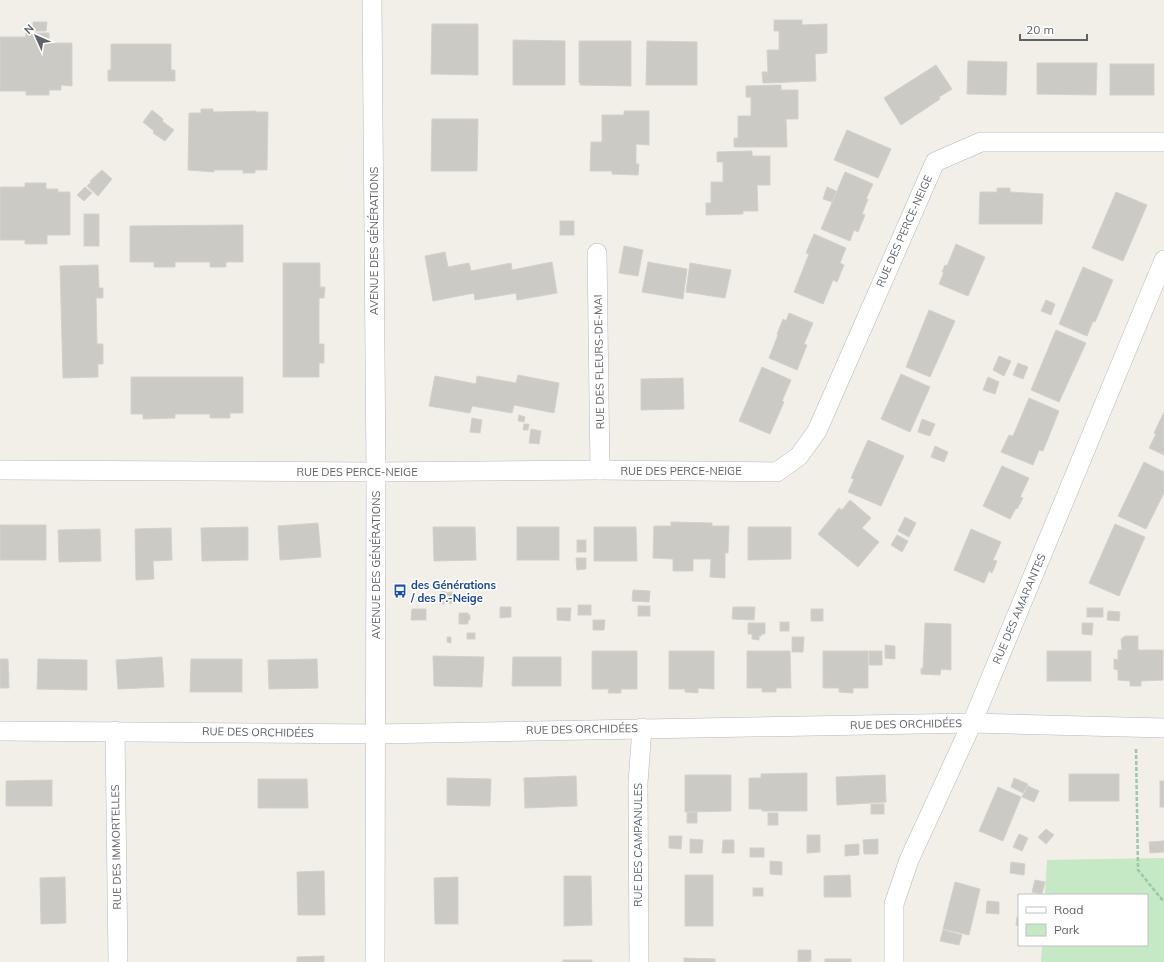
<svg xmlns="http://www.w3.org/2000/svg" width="1164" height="962" font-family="Mulish,sans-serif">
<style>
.green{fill:#c5e8c5}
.building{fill:#cccac5;stroke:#d6d1c6}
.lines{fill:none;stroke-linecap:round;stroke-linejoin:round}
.street-casing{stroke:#b5b8bc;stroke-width:20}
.path{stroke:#9cc7a9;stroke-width:2.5;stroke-dasharray:4 2;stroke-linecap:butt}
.street{stroke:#fff;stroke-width:19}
.labels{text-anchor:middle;stroke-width:3.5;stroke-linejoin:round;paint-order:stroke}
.street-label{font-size:11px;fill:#5f6368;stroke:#fff}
.transit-label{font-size:11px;font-weight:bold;fill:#164399;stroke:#fff;text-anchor:start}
</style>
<rect width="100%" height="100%" fill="#f1efe8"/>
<path class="green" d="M1164 858V962H1041L1042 945H1147V895H1045L1047 860Z"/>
<g class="building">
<path d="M774 20H802V25L827 24V53L815 54 816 81 763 83 762 72H768L767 50H779V31H774Z"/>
<path d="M33 22H47L46 31H33Z"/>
<path d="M432 24H478V75L431 74Z"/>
<path d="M26 33H49V43H72V86L61 85V90H49V95H26V91H0V37H26Z"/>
<path d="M513 40 565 41V85H513Z"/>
<path d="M579 41H631V86L580 85 581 83H579Z"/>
<path d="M647 41 697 42V85H646Z"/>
<path d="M111 44H171V70H175V81H108V70H111Z"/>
<path d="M968 61 1007 62 1006 95 967 94Z"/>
<path d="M1037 63H1097L1096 95 1037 94Z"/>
<rect x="1110" y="64" width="44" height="31"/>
<path d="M936 65 952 89 939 97 940 99 901 125 884 98Z"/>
<path d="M781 85V90H798V119H786L787 147H734V138H738V116H751V97H746V86Z"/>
<path d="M201 109H213V112L256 111V112H268L267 170H255V173H243V170H214V172L188 170 189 113H201Z"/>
<path d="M152 110 163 119 162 121 174 130 165 141 153 133 154 131 143 122Z"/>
<path d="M624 111H649V145L636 144V164H639L638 175 612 174V171H590L591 142H602V115H624Z"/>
<path d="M432 119H478L477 171H431Z"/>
<path d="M847 130 891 149 878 178 834 160Z"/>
<path d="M752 151V156H770V185H757L758 211H743V214L706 215V203H711V182H723V162H717V152Z"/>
<path d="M102 170 112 179 98 196 87 186 91 182 90 181Z"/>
<path d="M845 172 873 184 866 199H868L862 214 865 215 858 232 854 230 850 241 821 229Z"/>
<path d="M25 183H46V189H58V192H70V235H47V244H25V240H0V187H25Z"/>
<path d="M85 187 92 193 84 201 77 195Z"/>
<path d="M827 187 836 191 832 202 823 199Z"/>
<path d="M997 188H1010V192L1043 194 1042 224H979L980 192H997Z"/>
<path d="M1116 192 1147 205 1123 261 1092 248Z"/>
<rect x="84" y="214" width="15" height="32"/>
<rect x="560" y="221" width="14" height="14"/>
<path d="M243 225V262H226V267H210V262H175V267H154V262H130V226Z"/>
<path d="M814 234 846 248 840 263 844 265 837 282 833 280 823 304 794 292 809 254 806 253Z"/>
<path d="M956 244 985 257 968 296 939 284 944 272H942L945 265 947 266Z"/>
<path d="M624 246 643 250 638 276 619 273Z"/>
<path d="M445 252 448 267 469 263 471 271 511 263 512 270 552 262 557 293 517 300 516 293 475 300 474 293 433 301 425 256Z"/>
<path d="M648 262 687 269 683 299 642 292Z"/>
<path d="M283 263H320V287H325L324 298H319V344H324V363H319V377H283Z"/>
<path d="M690 263 731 270 725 298 686 292Z"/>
<path d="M98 265 99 288H103V298H96L97 344H103V364H98V377L63 378 60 266Z"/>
<path d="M1083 267 1113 280 1095 322 1093 321 1087 336 1059 324Z"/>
<path d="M1046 300 1055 304 1051 315 1041 311Z"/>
<path d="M929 310 955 321 930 377 906 367Z"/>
<path d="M789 313 813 323 804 344 807 345 797 370 769 358 778 335 777 334 783 319 786 321Z"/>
<path d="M1056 330 1086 343 1059 402 1031 390Z"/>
<path d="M999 356 1011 361 1004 376 993 370Z"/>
<path d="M1018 363 1028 367 1023 379 1013 375Z"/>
<path d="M762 367 791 380 782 401 784 402 770 434 739 421Z"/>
<path d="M901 374 930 387 910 432 881 419Z"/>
<path d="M518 375 559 383 554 413 514 405 512 413 472 406 470 413 429 406 435 376 476 384 477 376 516 383Z"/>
<path d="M131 377H243V413H230V418H210V414H175V418L143 419V414H131Z"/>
<path d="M988 377 999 382 995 394 983 390Z"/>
<path d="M683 378 684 409 641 410V379Z"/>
<path d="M1029 398 1059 411 1043 451 1039 450 1033 465 1001 452 1009 435 1013 436Z"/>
<path d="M1164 412V455L1149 448 1156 434 1154 433Z"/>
<path d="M519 415 525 417 524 422 518 421Z"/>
<path d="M472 418 482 420 480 433 470 432Z"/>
<path d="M922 419 935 424 930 436 918 432Z"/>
<path d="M524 424H529L528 430H523Z"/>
<path d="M531 429 541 431 539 444 529 443Z"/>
<path d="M868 440 904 456 881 506 848 492 854 479 851 478Z"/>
<path d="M935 446 948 452 944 462 931 457Z"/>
<path d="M1144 462 1164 472V493L1146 529 1118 516Z"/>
<path d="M1002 466 1029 478 1020 497 1023 498 1017 509 1016 508 1010 519 983 506Z"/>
<path d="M850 500 871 518 862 528 879 542 858 567 818 534 839 508 842 510Z"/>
<path d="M905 517 916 523 909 537 898 531Z"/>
<path d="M671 522 712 523V526H729L728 553H725V578L710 577 711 559H693V571H673V559L653 558 654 526H671Z"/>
<path d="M318 523 321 557 280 560 278 526Z"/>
<path d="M1115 524 1145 537 1119 596 1089 583Z"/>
<rect x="0" y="525" width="46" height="35"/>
<path d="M248 527V560L202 561 201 528Z"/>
<path d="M433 527H475L476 560 434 561Z"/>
<rect x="517" y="527" width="42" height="33"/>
<path d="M594 527H636L637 561H594Z"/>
<path d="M748 527H791V559L748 560Z"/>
<path d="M171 528 172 560 153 561 154 579 136 580 135 529Z"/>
<path d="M100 529 101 561 59 562 58 530Z"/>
<path d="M971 529 1001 542 993 560 997 561 992 573 989 571 984 583 954 570Z"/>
<path d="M897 535 908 541 902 552 891 545Z"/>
<rect x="577" y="540" width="9" height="12"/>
<path d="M576 558H586V569L577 570Z"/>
<path d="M633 590 650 591 649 602 632 601Z"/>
<path d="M445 591V593L452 592 453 603 439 604 438 593Z"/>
<rect x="578" y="605" width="13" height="10"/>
<rect x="638" y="606" width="12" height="10"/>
<path d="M500 607H511V617L500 618Z"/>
<path d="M733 607H755L754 620 732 619Z"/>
<path d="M557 608H571L570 621 557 620Z"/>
<rect x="1087" y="608" width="16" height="9"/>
<path d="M412 609H426V620H411Z"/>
<rect x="811" y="609" width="12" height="12"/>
<path d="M1108 611 1120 612 1119 621 1107 620Z"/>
<path d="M459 613H468V615H470V620H468V624H459Z"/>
<path d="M593 620H605L604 630H593Z"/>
<rect x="780" y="622" width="9" height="9"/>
<path d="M748 623H765V634H762L761 636H759V640L752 639V634H748Z"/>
<path d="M925 623 951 624V670L941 669 940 675 921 674V668L923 669Z"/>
<path d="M1082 623H1093L1092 635 1082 634Z"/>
<rect x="467" y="633" width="8" height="6"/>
<path d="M1125 636H1138V650H1163V680L1141 681V686H1130V681L1118 680V670L1114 669V659L1118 660V650H1122L1121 639Z"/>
<path d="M447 637H451V643L447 642Z"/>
<path d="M792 637H804L803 652H792Z"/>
<path d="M885 645 895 646V659L885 658Z"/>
<path d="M592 651H637V689H621V693H608L609 689H592Z"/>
<path d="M669 651H714V689L698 688V693L685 692V689H669Z"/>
<path d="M747 651H790L791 688H776V692H762V688H747Z"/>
<path d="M823 651H868V688H853V693L839 692V688H823Z"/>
<rect x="869" y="651" width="13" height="14"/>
<rect x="1047" y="651" width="44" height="30"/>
<path d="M433 656 484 657 482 687 434 686Z"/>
<path d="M162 657 164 687 118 689 116 660Z"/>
<path d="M513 657H561V686H512Z"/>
<path d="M0 659H8L9 688H0Z"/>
<path d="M38 659 87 660V690L37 689Z"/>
<path d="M191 659H242V692H190Z"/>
<path d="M317 659 318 688 269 689 268 660Z"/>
<path d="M807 773V811H762V809H749V778H761V774Z"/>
<rect x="1069" y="774" width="50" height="27"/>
<path d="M685 775H731V811L685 812Z"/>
<path d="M885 775 886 802 837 805 836 777Z"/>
<path d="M576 776 577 806 525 808 524 778Z"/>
<path d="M447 778 491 779 490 806 447 805Z"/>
<path d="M1014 778 1028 784 1023 793 1011 787Z"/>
<path d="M258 779H307L308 808H258Z"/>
<path d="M52 780V806H6V781Z"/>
<rect x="1160" y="781" width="4" height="26"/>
<path d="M1028 786 1039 791 1034 802 1022 797Z"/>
<path d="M998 787 1021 797 1003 841 979 831Z"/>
<rect x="871" y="804" width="13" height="10"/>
<path d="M697 812V823H687V813Z"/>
<rect x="768" y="813" width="10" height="12"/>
<path d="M1046 829 1054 835 1046 844 1038 837Z"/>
<path d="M1019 834 1028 838 1022 851 1013 847Z"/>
<path d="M807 835H820V852L807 853Z"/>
<path d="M669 836H682L681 849 669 848Z"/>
<path d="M690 839 703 840 702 853H690Z"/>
<path d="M878 839V854H864L863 840Z"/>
<path d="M723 840H734V853H722Z"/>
<path d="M1164 841V852L1150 853 1149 842Z"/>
<path d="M859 844V855L845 856V845Z"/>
<rect x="750" y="848" width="14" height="9"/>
<path d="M770 861 782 862V875L770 874Z"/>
<path d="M1011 862 1025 864 1024 875 1010 873Z"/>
<path d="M324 871 325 915H298L297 872Z"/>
<rect x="685" y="875" width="28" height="51"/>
<path d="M850 875 851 897H824V876Z"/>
<path d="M564 876H591L592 925 564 926Z"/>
<path d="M65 877 66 923 41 924 40 878Z"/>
<path d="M458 877V924H435L434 878Z"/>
<path d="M1035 880 1045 882 1042 894 1032 892Z"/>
<path d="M955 882 980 889 969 935 943 929Z"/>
<rect x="753" y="888" width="10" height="8"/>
<path d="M987 901 999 902V914L986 913Z"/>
<path d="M1017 917 1019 918V926L1016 925Z"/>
<path d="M943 930 962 935 959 945 940 941Z"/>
<path d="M798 950H811V961L798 962Z"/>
<path d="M324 956V962H297V957Z"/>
<path d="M684 958 715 959V962H684Z"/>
<rect x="825" y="959" width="26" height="3"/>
<rect x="563" y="960" width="29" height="2"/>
</g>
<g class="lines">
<g class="street-casing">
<g id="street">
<path d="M372 0 376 472 375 962"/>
<path d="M597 253 600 470"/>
<path d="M0 470 376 472 600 470 777 472 799 456 817 431 935 162 981 142H1164"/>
<path d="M0 731 376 734 972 723 1164 728"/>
<path d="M115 731 118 962"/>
<path d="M639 962 638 783 642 728"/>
<path d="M894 962V904L909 860 972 723 1164 260"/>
</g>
</g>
<path class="path" d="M1136 749 1138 870 1164 902"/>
<use href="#street" class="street"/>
</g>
<defs>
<g id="bus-bare" transform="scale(1.08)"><path d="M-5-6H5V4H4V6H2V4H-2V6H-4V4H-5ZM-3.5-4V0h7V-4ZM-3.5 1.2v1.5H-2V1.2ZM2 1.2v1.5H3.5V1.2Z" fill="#1a4fb4" stroke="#fff" stroke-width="2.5" paint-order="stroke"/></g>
</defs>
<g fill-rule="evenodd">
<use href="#bus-bare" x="400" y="591"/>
</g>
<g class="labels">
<g class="street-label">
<text transform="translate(904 231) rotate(-66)" y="4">RUE DES PERCE-NEIGE</text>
<text transform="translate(374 241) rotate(-90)" y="4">AVENUE DES GÉNÉRATIONS</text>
<text transform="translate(599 362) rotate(-91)" y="4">RUE DES FLEURS-DE-MAI</text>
<text x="681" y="475">RUE DES PERCE-NEIGE</text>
<text x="357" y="476">RUE DES PERCE-NEIGE</text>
<text transform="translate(376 565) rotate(-90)" y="4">AVENUE DES GÉNÉRATIONS</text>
<text transform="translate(1019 609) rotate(-67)" y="4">RUE DES AMARANTES</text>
<text transform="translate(906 724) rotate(-1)" y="4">RUE DES ORCHIDÉES</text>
<text transform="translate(582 729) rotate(-1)" y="4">RUE DES ORCHIDÉES</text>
<text transform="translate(258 732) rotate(1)" y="4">RUE DES ORCHIDÉES</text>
<text transform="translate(638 845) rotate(-90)" y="4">RUE DES CAMPANULES</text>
<text transform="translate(116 847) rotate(-91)" y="4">RUE DES IMMORTELLES</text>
</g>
<g class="transit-label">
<text x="411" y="589">des Générations<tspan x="411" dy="13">/ des P.-Neige</tspan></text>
</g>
</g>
<rect x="1018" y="894" width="130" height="52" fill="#ffffff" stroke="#bfc1c3"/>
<rect x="1026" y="907" width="20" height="6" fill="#ffffff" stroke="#bfc1c3"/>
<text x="1054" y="914" font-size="12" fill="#5f6368">Road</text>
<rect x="1026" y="924" width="20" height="12" fill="#c5e8c5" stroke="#bfc1c3"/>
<text x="1054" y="934" font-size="12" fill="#5f6368">Park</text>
<g transform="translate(36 36) rotate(315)" stroke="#ffffff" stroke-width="3" paint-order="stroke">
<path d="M0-3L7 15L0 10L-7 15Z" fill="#5f6368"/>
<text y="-6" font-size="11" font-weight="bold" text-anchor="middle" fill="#5f6368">N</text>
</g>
<path d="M1020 34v6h67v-6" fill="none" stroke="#5f6368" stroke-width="2"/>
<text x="1026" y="34" font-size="12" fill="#5f6368" stroke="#ffffff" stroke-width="3" paint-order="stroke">20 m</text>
</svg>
